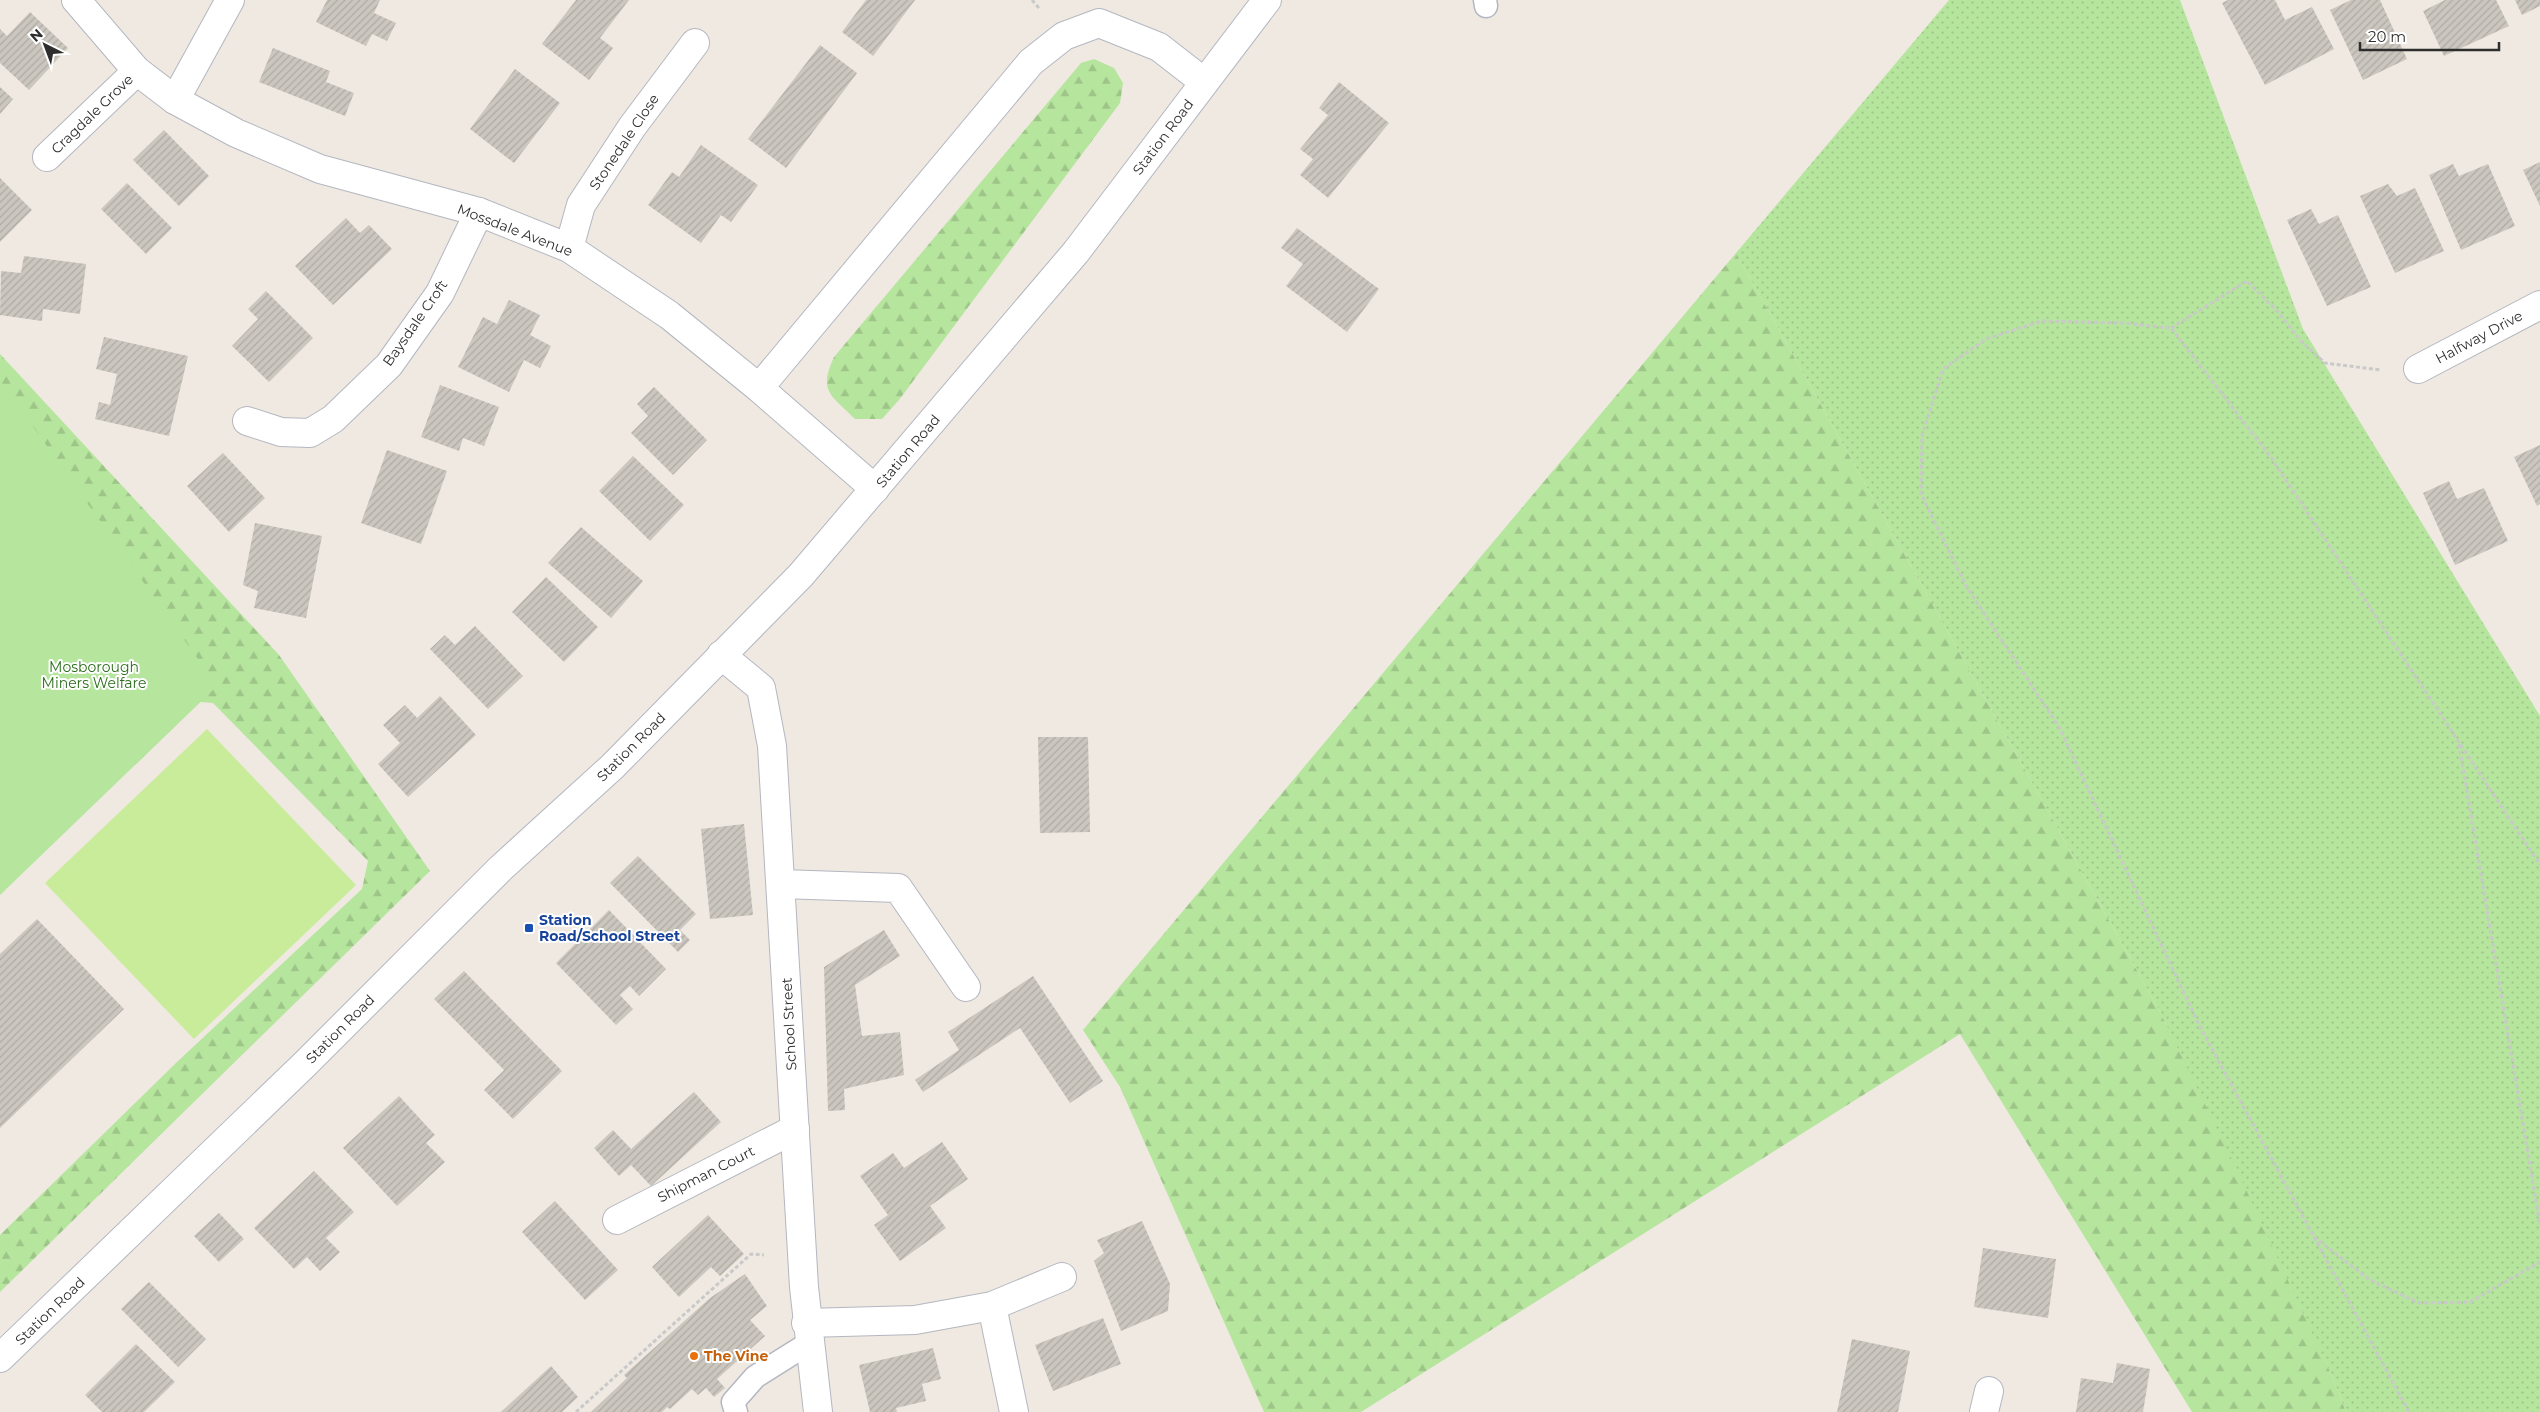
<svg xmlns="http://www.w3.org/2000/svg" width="2540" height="1412" font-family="Montserrat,sans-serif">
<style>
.grass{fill:url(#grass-dots)}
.forest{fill:url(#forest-firs)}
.park{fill:#b6e59e}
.pitch{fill:#c9ec9a}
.building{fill:url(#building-hatch)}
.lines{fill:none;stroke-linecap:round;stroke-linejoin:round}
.lane-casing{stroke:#b4b7c1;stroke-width:25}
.street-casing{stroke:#b4b7c1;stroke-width:30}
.secondary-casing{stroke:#b4b7c1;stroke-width:30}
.path{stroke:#c9c9c9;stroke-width:3;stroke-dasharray:4 2.5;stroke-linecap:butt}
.lane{stroke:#fff;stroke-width:22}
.street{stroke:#fff;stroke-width:28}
.secondary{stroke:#fff;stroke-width:28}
.transit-dot{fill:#1a4fb4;stroke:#fff;stroke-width:2}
.food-dot{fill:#e8710a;stroke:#fff;stroke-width:2}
.labels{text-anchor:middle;stroke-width:4;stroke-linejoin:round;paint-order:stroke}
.street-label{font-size:14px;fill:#2e2e2e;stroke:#fff}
.park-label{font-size:14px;fill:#2c6e1b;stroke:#fff}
.transit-label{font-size:14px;font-weight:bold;fill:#164399;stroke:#fff;text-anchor:start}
.food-label{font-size:14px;font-weight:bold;fill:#c56008;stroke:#fff;text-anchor:start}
</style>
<defs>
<pattern id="grass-dots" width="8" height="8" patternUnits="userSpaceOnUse" patternTransform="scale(1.25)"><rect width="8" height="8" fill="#b6e59e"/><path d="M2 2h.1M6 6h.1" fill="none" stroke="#9dc588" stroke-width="1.8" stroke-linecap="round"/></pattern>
<pattern id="forest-firs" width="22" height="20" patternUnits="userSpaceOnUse" patternTransform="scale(1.25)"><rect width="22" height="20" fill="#b6e59e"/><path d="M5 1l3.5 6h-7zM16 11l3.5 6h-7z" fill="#9dc588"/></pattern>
<pattern id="building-hatch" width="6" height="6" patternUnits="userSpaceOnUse" patternTransform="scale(1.25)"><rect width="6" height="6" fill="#cbc7bf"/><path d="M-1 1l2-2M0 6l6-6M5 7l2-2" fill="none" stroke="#afaba4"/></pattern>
</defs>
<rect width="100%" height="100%" fill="#efe9e1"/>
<path class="grass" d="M1949 0H2180L2303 329 2540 716V1412H2346L2332 1376 2159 1010 1736 253Z"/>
<g class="forest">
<path d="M1094 59 1114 68 1123 83 1120 103 899 400 882 419H855C831 395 818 392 834 357L1081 63Z"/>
<path d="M1736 253 2159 1010 2237 1170 2332 1376 2346 1412H2192L1960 1034 1361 1412H1264L1120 1087 1083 1030Z"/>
<path d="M0 354 279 655 430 871 0 1292V1235L177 1062 362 889 368 861 213 703 200 702 135 765 0 491Z"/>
</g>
<path class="park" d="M0 380 217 686 0 895Z"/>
<path class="pitch" d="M207 729 356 885 194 1039 45 883Z"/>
<g class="building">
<path d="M327 0H380L374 13 396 23 387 41 372 34 366 46 316 22Z"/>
<path d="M576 0H629L600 38 613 48 589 80 542 44Z"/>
<path d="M866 0H915L873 56 842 32Z"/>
<path d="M2228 0H2275L2285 20 2312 7 2334 49 2265 85 2222 3Z"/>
<path d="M2351 0H2380L2407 59 2363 80 2330 10Z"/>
<path d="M2445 0H2496L2509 26 2444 56 2423 11Z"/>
<path d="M2515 0H2540V6L2522 15Z"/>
<path d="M30 12 68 48 29 90 0 63V29L7 36Z"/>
<path d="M820 45 857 73 786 168 748 139Z"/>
<path d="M273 48 330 71 326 82 354 93 345 116 259 82Z"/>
<path d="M515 69 560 103 514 163 470 129Z"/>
<path d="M1339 82 1389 123 1328 198 1300 175 1313 159 1300 149 1328 115 1319 108Z"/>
<path d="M0 87 13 99 0 114Z"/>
<path d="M164 130 209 176 179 206 133 160Z"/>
<path d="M701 145 758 185 731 222 721 215 701 243 648 205 672 172 679 177Z"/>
<path d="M2540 162V206L2523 170Z"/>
<path d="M2453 164 2459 176 2488 164 2515 226 2461 250 2429 175Z"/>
<path d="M0 178 32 210 0 242Z"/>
<path d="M127 183 172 228 146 254 101 209Z"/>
<path d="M2388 184 2397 196 2415 188 2444 251 2395 273 2360 196Z"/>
<path d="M2311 209 2319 224 2338 215 2371 287 2327 306 2287 220Z"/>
<path d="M346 218 360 233 369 225 392 249 333 305 295 266Z"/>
<path d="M1297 228 1379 289 1347 332 1286 286 1303 264 1281 248Z"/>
<path d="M24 256 86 264 80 314 43 309 42 321 0 315 1 271 21 273Z"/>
<path d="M266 291 313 338 269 382 232 346 258 319 248 309Z"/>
<path d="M509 300 540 315 530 335 551 346 540 368 524 360 509 392 458 367 483 317 497 324Z"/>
<path d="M104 337 188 356 169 436 95 419 99 402 110 405 117 374 96 369Z"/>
<path d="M440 385 499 407 484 446 463 438 459 451 421 437Z"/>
<path d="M654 387 707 440 673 475 631 433 648 416 637 404Z"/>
<path d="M2540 445V504L2537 506 2514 457Z"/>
<path d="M387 450 447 471 421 544 361 523Z"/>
<path d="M223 453 265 498 229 532 187 486Z"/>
<path d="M633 456 684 505 650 541 599 491Z"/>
<path d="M2449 481 2457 499 2484 488 2508 541 2455 565 2423 493Z"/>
<path d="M255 523 322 536 306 618 254 608 258 591 243 585Z"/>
<path d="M581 527 643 581 611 618 548 563Z"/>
<path d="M546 577 598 627 564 662 512 612Z"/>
<path d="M475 626 523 676 488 709 430 649 445 635 455 645Z"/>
<path d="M440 696 476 735 408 797 378 764 400 743 383 725 405 705 417 718Z"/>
<path d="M1038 737H1088L1090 832 1040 833Z"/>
<path d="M744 824 753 915 710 919 701 829Z"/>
<path d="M638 856 696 914 680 930 690 940 678 952 610 883Z"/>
<path d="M609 910 666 969 639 996 630 986 620 995 633 1009 616 1025 556 963Z"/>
<path d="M37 919 124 1009 0 1128V954Z"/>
<path d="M884 930 900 956 855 985 862 1036 900 1032 904 1075 844 1089 845 1110 828 1111 824 967Z"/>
<path d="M464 971 562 1071 513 1119 484 1090 504 1070 434 999Z"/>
<path d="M1033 976 1103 1081 1070 1103 1020 1028 923 1092 915 1080 959 1050 948 1032Z"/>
<path d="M694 1092 721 1122 651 1186 631 1165 619 1176 594 1148 613 1130 631 1149Z"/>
<path d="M399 1096 435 1135 426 1143 445 1162 397 1206 343 1148Z"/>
<path d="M942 1142 968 1179 930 1206 946 1228 900 1261 874 1225 888 1215 860 1176 893 1153 904 1168Z"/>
<path d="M314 1171 354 1212 326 1238 340 1252 320 1271 307 1257 294 1269 254 1228Z"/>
<path d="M555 1201 618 1270 585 1300 522 1232Z"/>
<path d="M219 1213 244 1239 219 1262 194 1236Z"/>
<path d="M708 1215 744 1254 720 1276 711 1267 679 1297 652 1267Z"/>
<path d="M1142 1221 1170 1284 1168 1311 1121 1331 1094 1261 1104 1253 1097 1240Z"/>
<path d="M1983 1248 2056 1259 2048 1318 1974 1307Z"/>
<path d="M745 1274 767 1306 750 1320 765 1336 717 1379 725 1388 714 1397 706 1388 698 1395 692 1389 670 1409 667 1407 662 1412H591L627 1378 624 1375 710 1298Z"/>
<path d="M149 1282 206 1339 178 1367 121 1309Z"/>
<path d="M1103 1318 1121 1364 1053 1391 1035 1345Z"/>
<path d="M1852 1339 1910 1351 1898 1412H1837Z"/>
<path d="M136 1344 175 1382 144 1412H102L85 1395Z"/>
<path d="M933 1348 941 1379 922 1384 926 1401 896 1408 897 1412H870L859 1365Z"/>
<path d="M2117 1363 2150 1369 2143 1412H2076L2081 1378 2113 1383Z"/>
<path d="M551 1366 578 1397 562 1412H501Z"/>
</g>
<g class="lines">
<g class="lane-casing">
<g id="lane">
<path d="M1485 0 1486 6"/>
<path d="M736 1412 733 1402 755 1377 809 1343"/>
</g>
</g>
<g class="street-casing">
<g id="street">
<path d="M76 0 137 71 175 100 236 133 320 169 479 212 569 248 669 315 759 388 875 489"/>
<path d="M175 100 230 0"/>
<path d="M47 157 137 71"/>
<path d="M569 248 581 205 632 127 695 43"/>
<path d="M2418 369 2540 305"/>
<path d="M759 388 1031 62 1064 36 1099 23 1159 47 1204 82"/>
<path d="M247 421 281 432 310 433 333 419 389 365 440 293 479 212"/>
<path d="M721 655 761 688 772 746 804 1287 818 1412"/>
<path d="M781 884 898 888 966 987"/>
<path d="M617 1220 795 1129"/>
<path d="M992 1306 1014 1412"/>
<path d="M806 1323 915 1320 992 1306 1062 1277"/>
<path d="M1984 1412 1989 1391"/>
</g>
</g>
<g class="secondary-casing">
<path id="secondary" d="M0 1358 305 1064 501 868 612 767 801 575 1076 252 1267 0"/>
</g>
<g class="path">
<path d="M1032 0 1039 8"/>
<path d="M2171 328 2247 281 2278 312 2300 340 2325 363 2381 370"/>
<path d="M2459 744 2540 1225"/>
<path d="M2314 1237 2370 1280 2419 1303 2470 1302 2540 1262"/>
<path d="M576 1412 751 1254 764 1255"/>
<path d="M2409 1412 2199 1025 2059 727 1966 586 1921 494 1922 436 1943 369 1986 339 2042 321 2123 323 2171 328 2270 456 2540 865"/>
</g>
<use href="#lane" class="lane"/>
<use href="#street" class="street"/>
<use href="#secondary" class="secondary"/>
</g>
<rect class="transit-dot" x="524" y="923" width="10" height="10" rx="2.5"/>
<circle class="food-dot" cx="694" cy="1356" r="5"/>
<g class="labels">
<g class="street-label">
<text transform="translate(92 114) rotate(-44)" y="5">Cragdale Grove</text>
<text transform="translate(1163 137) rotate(-53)" y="5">Station Road</text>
<text transform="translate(624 142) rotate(-56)" y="5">Stonedale Close</text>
<text transform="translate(515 230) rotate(21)" y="5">Mossdale Avenue</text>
<text transform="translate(415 323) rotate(-55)" y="5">Baysdale Croft</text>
<text transform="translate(2479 337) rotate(-28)" y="5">Halfway Drive</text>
<text transform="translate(908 451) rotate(-50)" y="5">Station Road</text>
<text transform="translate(631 747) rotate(-45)" y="5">Station Road</text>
<text transform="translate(789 1024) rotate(-93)" y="5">School Street</text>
<text transform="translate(340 1029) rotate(-45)" y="5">Station Road</text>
<text transform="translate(706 1174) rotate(-27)" y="5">Shipman Court</text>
<text transform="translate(50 1311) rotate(-44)" y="5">Station Road</text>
</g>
<g class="park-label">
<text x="94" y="672">Mosborough<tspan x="94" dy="16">Miners Welfare</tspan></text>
</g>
<g class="transit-label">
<text x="539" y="925">Station<tspan x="539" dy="16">Road/School Street</tspan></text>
</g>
<g class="food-label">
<text x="704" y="1361">The Vine</text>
</g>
</g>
<g transform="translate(45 45) rotate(318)" stroke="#ffffff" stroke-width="4" paint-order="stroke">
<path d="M0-4L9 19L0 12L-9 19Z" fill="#2e2e2e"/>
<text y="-8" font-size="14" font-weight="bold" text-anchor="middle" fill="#2e2e2e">N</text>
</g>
<path d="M2360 42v8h139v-8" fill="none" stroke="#2e2e2e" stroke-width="2.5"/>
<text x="2368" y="42" font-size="15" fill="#2e2e2e" stroke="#ffffff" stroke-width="4" paint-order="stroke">20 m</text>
</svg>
